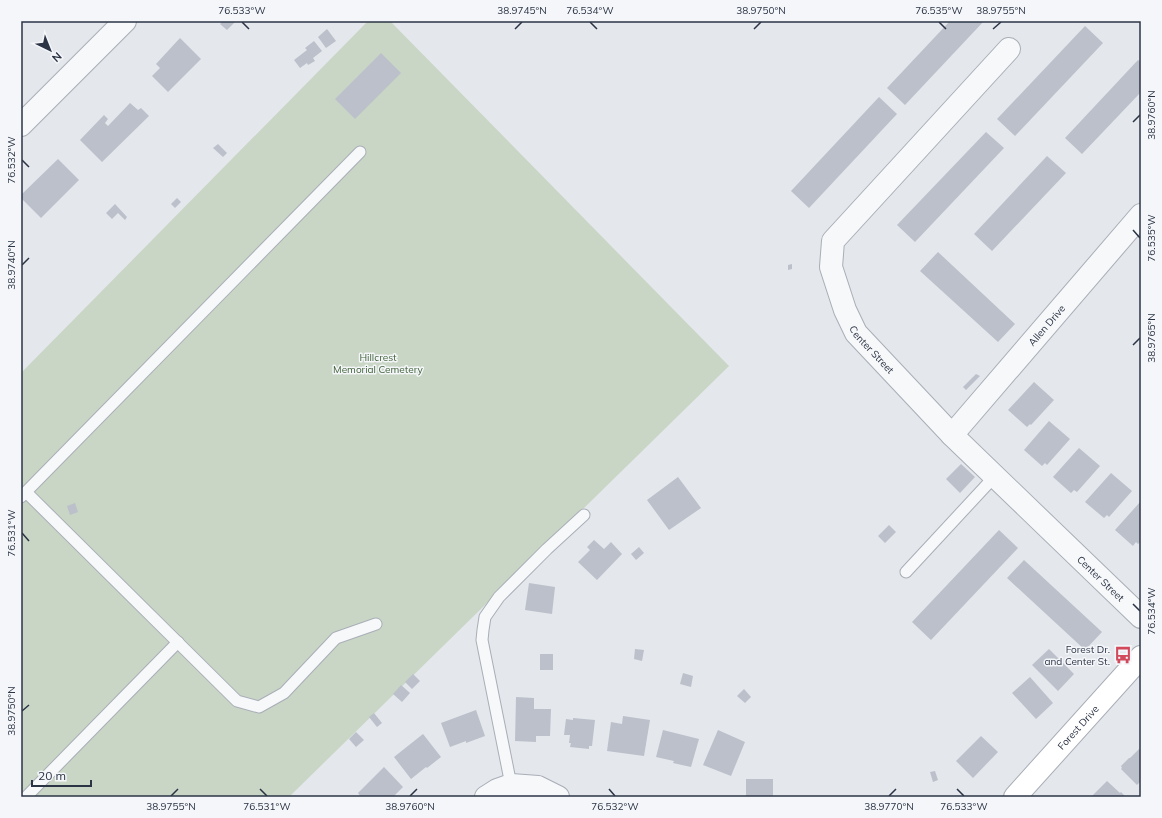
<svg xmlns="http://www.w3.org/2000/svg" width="1162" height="818" font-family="Mulish,sans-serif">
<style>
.green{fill:#c9d6c5}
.building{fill:#bbc0ca}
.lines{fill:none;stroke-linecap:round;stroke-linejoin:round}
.lane-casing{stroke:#a9aeb7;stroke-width:13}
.street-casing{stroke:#a9aeb7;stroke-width:24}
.secondary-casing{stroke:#a9aeb7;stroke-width:24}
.lane{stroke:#f7f8fa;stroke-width:11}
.street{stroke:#f7f8fa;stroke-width:22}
.secondary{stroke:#fff;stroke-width:22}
.ticks{fill:none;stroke:#2b3445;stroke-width:1.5}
.labels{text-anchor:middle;stroke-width:3;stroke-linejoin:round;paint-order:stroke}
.street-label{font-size:10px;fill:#2b3445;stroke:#f4f6f9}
.park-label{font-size:10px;fill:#3f6138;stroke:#f4f6f9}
.poi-label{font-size:10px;fill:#2b3445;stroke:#f4f6f9;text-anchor:end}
.neatline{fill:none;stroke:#2b3445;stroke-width:1.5}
.ticks-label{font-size:10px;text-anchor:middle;fill:#2b3445}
</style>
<rect width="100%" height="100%" fill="#e4e7ec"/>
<path class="green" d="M368 21H390L729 366 289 797H21V373Z"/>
<g class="building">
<path d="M223 21H234L235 22 227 30 220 24Z"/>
<path d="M950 21H984L905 105 887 88Z"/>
<path d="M1085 26 1103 43 1015 136 997 119Z"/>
<path d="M327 29 336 41 326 48 318 37Z"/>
<path d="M180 38 201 59 168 92 152 76 160 68 156 64Z"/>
<path d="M314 41 322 51 313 58 315 61 308 65 307 63 300 68 294 60 307 50 305 48Z"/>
<path d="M381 53 401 73 355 119 335 99Z"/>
<path d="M1138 60 1141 62V92L1082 154 1065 138Z"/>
<path d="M879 97 897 114 809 208 791 191Z"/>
<path d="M130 103 138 110 141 108 149 116 102 162 80 140 104 115 108 119 105 123 108 126Z"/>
<path d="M986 132 1004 148 915 242 897 225Z"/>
<path d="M218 144 227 153 223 157 213 148Z"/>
<path d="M1047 156 1066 173 992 251 974 234Z"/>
<path d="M58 159 79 180 41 218 21 198V195Z"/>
<path d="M177 198 181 202 175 208 171 204Z"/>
<path d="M115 204 127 217 125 220 118 213 112 219 106 213Z"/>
<path d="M938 252 1015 324 998 342 920 271Z"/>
<path d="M792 264V269L788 270V265Z"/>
<path d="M976 374 980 376 966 390 963 387Z"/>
<path d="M1034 382 1054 400 1031 425 1030 424 1027 427 1008 410Z"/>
<path d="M1049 421 1070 439 1047 465 1045 463 1042 466 1024 450Z"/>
<path d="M1079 448 1100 466 1077 492 1074 490 1071 493 1053 477Z"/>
<path d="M961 464 975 477 960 493 946 479Z"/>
<path d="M1111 473 1132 491 1109 517 1107 515 1104 518 1085 502Z"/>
<path d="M678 477 701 508 669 530 647 500Z"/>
<path d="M1141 501V541L1138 544 1136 542 1133 546 1115 530Z"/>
<path d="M75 503 78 512 70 515 67 506Z"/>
<path d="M889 525 896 532 885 543 878 536Z"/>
<path d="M999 530 1018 548 931 640 912 622Z"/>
<path d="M594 540 604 549 611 542 622 554 597 580 578 562 590 550 587 547Z"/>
<path d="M639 547 644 553 636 560 631 554Z"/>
<path d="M1024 560 1102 632 1085 650 1007 578Z"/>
<path d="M529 583 555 587 552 614 525 610Z"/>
<path d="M635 649 644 650 642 661 634 659Z"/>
<path d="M1049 649 1074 674 1058 691 1032 665Z"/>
<rect x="540" y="654" width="13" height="16"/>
<path d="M683 673 693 676 691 687 680 684Z"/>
<path d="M413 674 420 681 412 689 405 682Z"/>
<path d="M1030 677 1053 703 1036 719 1012 693Z"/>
<path d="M401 685 410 693 402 702 393 694Z"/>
<path d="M744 689 751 697 745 703 737 696Z"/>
<path d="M516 697 534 698V709H551L550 736H536V742L515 741Z"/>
<path d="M476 710 485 736 466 743V741L450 747 441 723Z"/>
<path d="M374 713 382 723 377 727 369 717Z"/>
<path d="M623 716 650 720 644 756 607 751 611 722 622 724Z"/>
<path d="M573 718 595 720 592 746H589V749L570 747 571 743H569L570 735H564L566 719 573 720Z"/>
<path d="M663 730 699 739 691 767 673 763 674 761 656 757Z"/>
<path d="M718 730 745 742 731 776 703 765Z"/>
<path d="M356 732 364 740 356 747 349 739Z"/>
<path d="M423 734 441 757 427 768 426 767 411 779 394 757Z"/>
<path d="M981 736 998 752 973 778 956 761Z"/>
<path d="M1139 749 1141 751V781L1137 785 1121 769 1122 768 1121 766 1129 758H1130Z"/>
<path d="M384 767 403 787 393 797H361L358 793Z"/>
<path d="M935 771 938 780 933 782 930 772Z"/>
<rect x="746" y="779" width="27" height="18"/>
<path d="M1107 781 1120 793 1121 792 1126 797H1091Z"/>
</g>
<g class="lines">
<g class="lane-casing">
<g id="lane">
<path d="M26 492 237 701 259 707 284 693 336 638 376 624"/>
<path d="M21 497 360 152"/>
<path d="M906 572 995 476"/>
<path d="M511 785 482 640 483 630 485 617 499 597 547 549 584 515"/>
<path d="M26 797 178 642"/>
</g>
</g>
<g class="street-casing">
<g id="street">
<path id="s1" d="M1009 49 833 241 831 267 845 310 856 333 952 435 1141 617"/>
<path d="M21 125 125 21"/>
<path id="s2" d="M952 435 1141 215"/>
<path d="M486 797 497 790 511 785 538 787 558 797"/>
</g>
</g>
<g class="secondary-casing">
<g id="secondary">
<path id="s3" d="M1015 797 1141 657"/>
</g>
</g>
<use href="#lane" class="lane"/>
<use href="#street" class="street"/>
<use href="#secondary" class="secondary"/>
</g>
<path class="ticks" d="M242 22 249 29M590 22 597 29M939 22 946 29M515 29 522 22M754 29 761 22M993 29 1001 22M1133 122 1140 115M22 160 29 167M1133 230 1140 238M22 265 29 258M1133 345 1140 338M22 533 29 541M1133 604 1140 611M22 711 29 705M260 789 267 796M609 789 615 796M957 789 964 796M171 796 178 789M410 796 417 789M889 796 896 789"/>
<defs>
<g id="bus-bare" transform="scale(1.38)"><path d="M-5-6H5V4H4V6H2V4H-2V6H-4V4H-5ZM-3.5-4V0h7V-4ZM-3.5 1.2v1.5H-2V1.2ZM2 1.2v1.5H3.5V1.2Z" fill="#d1495b" stroke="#f4f6f9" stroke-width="2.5" paint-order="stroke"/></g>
</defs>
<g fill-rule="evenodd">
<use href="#bus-bare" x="1123" y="655"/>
</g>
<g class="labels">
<g class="street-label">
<text dy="4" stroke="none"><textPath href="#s2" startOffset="145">Allen Drive</textPath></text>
<text dy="4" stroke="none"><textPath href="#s1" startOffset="380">Center Street</textPath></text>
<text dy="4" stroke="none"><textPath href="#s1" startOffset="704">Center Street</textPath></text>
<text dy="4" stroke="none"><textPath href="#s3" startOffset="94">Forest Drive</textPath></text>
</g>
<g class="park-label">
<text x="378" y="361">Hillcrest<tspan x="378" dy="12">Memorial Cemetery</tspan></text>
</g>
<g class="poi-label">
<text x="1110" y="653">Forest Dr.<tspan x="1110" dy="12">and Center St.</tspan></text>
</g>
</g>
<rect width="1162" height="818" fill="none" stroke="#f4f6f9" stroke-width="44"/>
<g transform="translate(50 50) rotate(137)" stroke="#f4f6f9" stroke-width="3" paint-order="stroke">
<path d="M0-3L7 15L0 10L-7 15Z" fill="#2b3445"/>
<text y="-6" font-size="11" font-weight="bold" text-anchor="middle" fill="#2b3445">N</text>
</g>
<path d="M32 780v6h59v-6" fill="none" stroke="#2b3445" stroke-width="2"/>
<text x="38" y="780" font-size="12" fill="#2b3445" stroke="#f4f6f9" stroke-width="3" paint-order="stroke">20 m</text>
<rect x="22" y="22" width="1118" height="774" class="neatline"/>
<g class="ticks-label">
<text x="242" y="14">76.533°W</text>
<text x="522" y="14">38.9745°N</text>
<text x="590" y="14">76.534°W</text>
<text x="761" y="14">38.9750°N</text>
<text x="939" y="14">76.535°W</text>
<text x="1001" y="14">38.9755°N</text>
<text transform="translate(1151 115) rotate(-90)" y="4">38.9760°N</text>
<text transform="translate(11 160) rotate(-90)" y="4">76.532°W</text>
<text transform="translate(1151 238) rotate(-90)" y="4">76.535°W</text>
<text transform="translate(11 265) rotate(-90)" y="4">38.9740°N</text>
<text transform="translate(1151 338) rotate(-90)" y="4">38.9765°N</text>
<text transform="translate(11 533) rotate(-90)" y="4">76.531°W</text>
<text transform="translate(1151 611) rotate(-90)" y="4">76.534°W</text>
<text transform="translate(11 711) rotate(-90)" y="4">38.9750°N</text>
<text x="171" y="810">38.9755°N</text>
<text x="267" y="810">76.531°W</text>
<text x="410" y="810">38.9760°N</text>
<text x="615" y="810">76.532°W</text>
<text x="889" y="810">38.9770°N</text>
<text x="964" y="810">76.533°W</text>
</g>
</svg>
